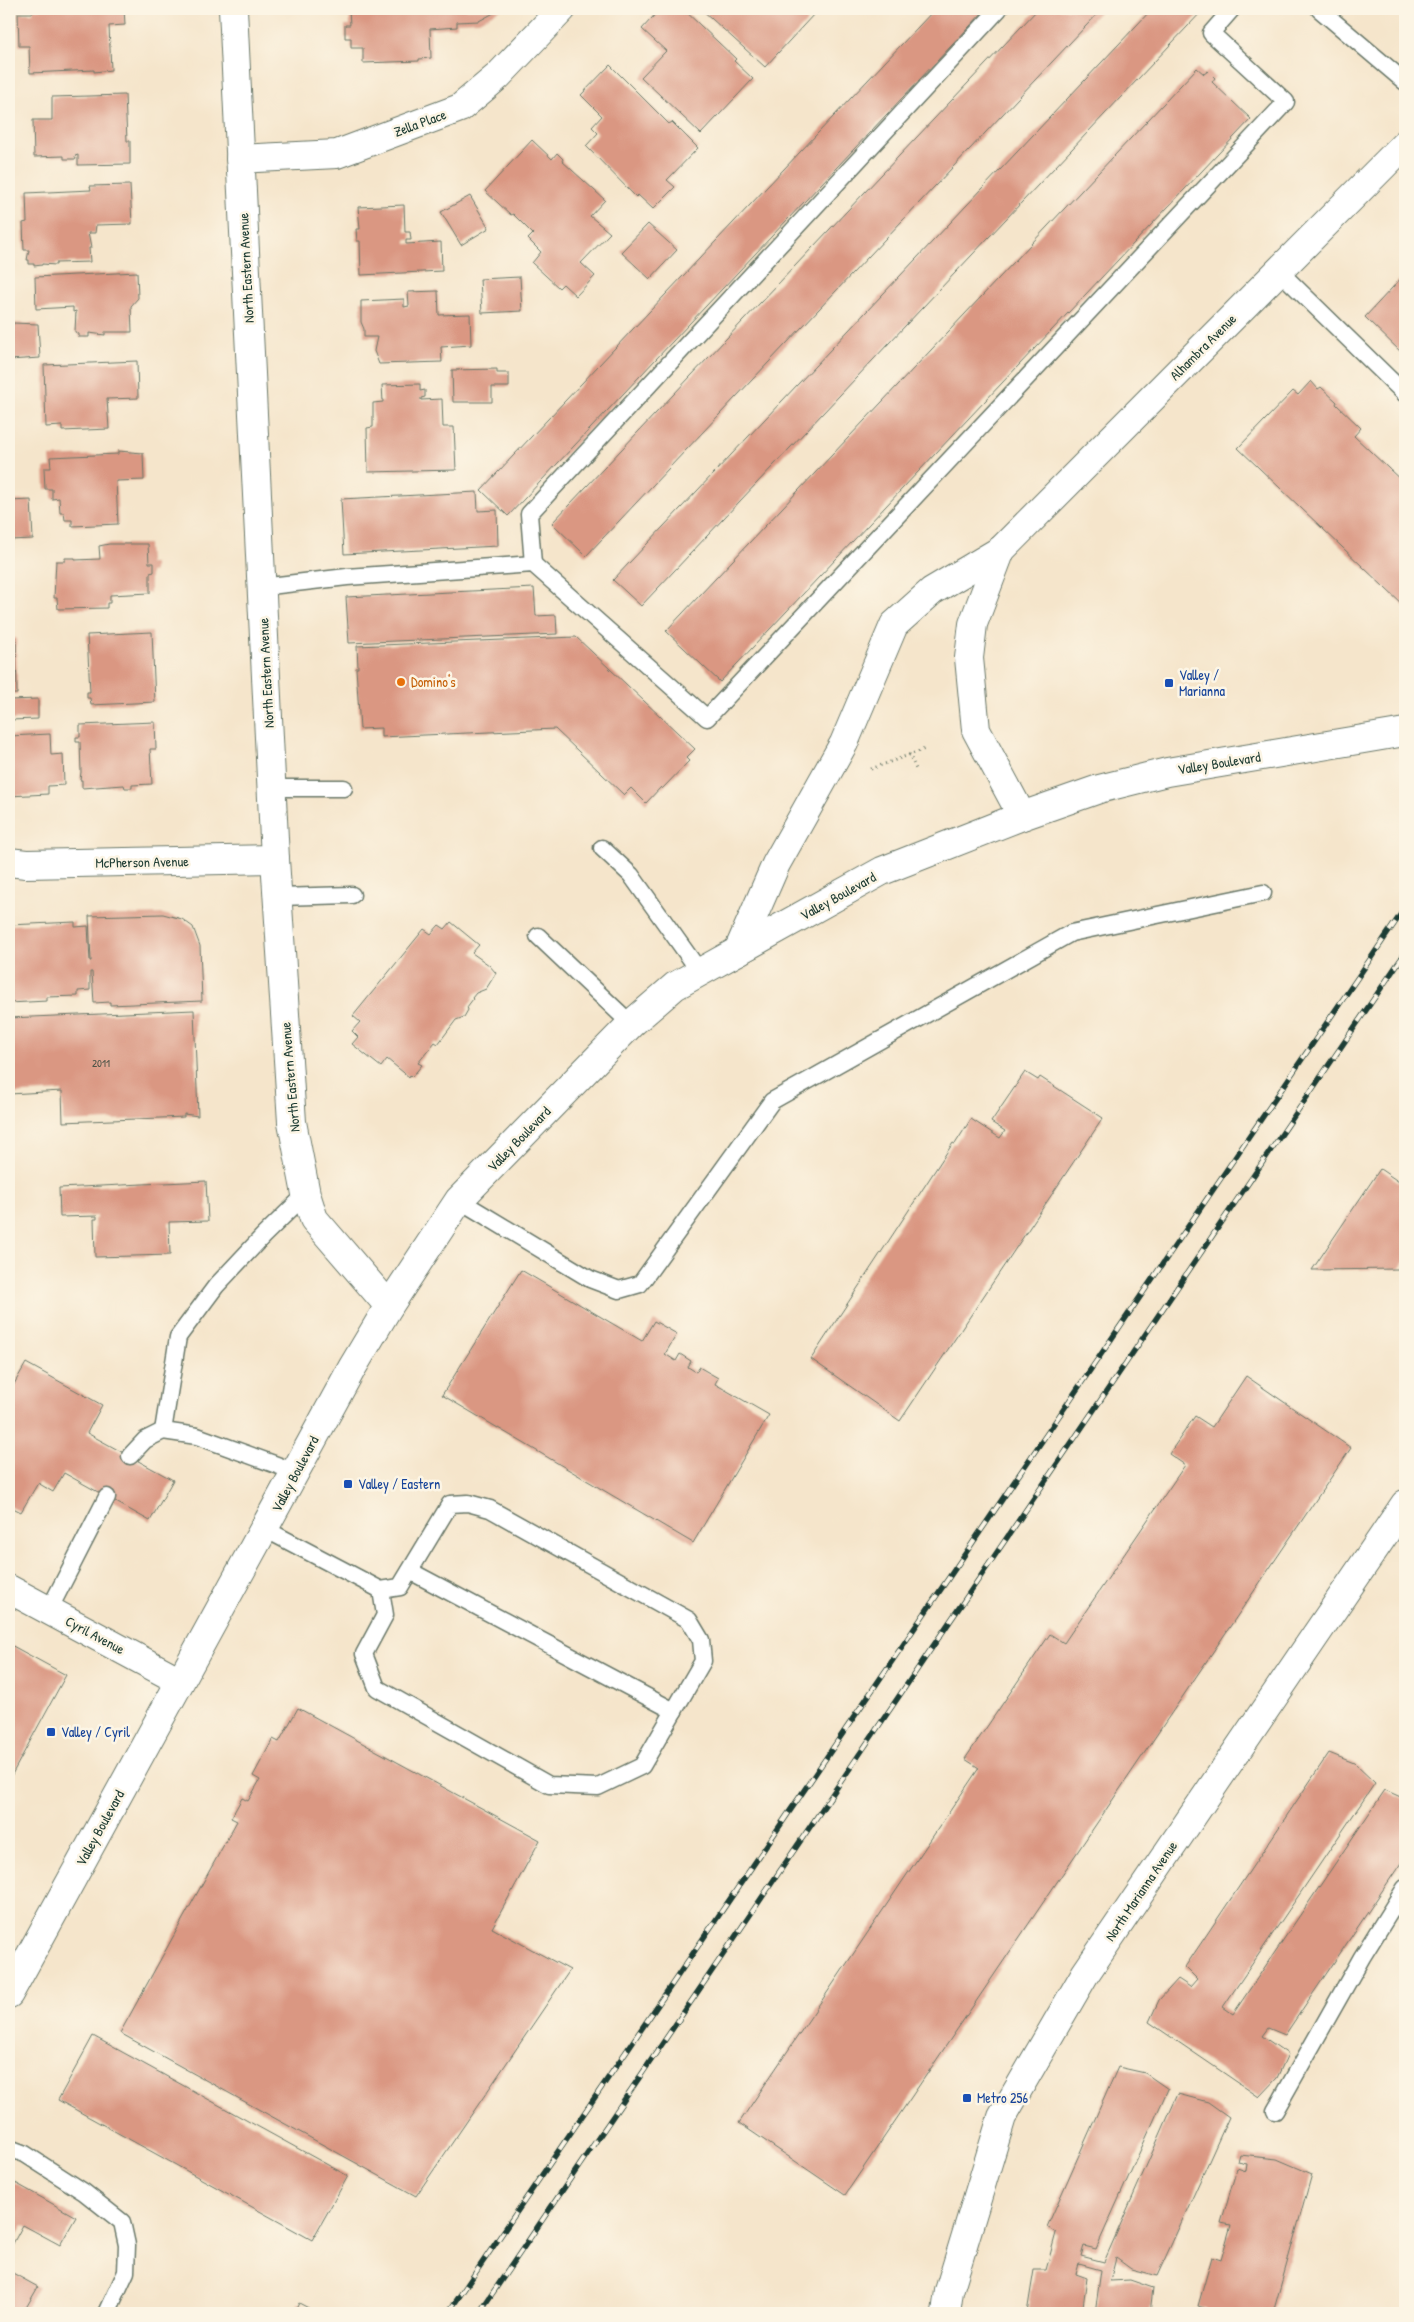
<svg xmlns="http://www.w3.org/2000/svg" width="1414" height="2322" font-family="'Patrick Hand',sans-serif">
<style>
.building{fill:#da9782}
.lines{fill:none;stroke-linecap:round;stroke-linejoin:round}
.service-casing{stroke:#6a7869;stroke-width:19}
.minor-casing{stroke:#6a7869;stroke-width:30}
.secondary-casing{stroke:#6a7869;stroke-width:30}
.primary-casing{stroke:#6a7869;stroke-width:30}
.path{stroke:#6a7869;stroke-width:3;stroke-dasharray:1 4;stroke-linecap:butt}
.service{stroke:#fff;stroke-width:16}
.minor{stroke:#fff;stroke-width:28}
.secondary{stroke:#fff;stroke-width:28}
.primary{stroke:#fff;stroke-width:28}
.rail-casing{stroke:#1f3d34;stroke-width:5.5}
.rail{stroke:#fcf5e5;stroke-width:4;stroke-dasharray:11;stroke-linecap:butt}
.food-dot{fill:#e8710a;stroke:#fcf5e5;stroke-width:2}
.transit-dot{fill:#1a4fb4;stroke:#fcf5e5;stroke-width:2}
.labels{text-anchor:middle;stroke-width:5;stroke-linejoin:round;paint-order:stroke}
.number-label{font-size:11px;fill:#4e5448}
.street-label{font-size:14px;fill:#1f3d34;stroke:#fcf5e5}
.transit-label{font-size:14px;fill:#164399;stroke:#fcf5e5;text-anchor:start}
.food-label{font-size:14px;fill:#c56008;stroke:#fcf5e5;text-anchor:start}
</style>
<rect width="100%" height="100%" fill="#fcf5e5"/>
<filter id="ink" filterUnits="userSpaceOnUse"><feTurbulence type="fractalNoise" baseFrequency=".02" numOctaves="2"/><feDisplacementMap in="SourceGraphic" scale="10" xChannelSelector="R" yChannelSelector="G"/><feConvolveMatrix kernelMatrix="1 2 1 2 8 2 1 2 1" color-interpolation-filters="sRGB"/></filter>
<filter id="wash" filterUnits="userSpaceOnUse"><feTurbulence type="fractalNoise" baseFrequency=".0096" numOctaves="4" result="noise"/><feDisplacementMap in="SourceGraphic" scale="20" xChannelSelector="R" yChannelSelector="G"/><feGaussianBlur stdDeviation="1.12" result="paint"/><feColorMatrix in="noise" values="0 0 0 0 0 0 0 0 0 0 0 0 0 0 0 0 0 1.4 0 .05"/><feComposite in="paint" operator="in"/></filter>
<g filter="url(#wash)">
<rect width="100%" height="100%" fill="#f5e5cb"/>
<g id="blocks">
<g class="building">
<path d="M33 9H124L125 25 109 26 111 70 94 72V70L30 73 29 46H19L18 13H33Z"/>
<path d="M349 9H501L479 21 457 22V27L430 29 431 58 419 59V61L363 63V48H351V38H345V25H350Z"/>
<path d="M660 9H683L736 59 734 61 753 79 701 134 641 77 666 51 642 29Z"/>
<path d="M701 9H810L815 13 765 67Z"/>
<path d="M935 9H986L508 516 481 490Z"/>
<path d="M1038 9H1102L586 556 552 523Z"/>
<path d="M1152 9H1204L641 606 613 580Z"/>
<path d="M610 65 669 124 672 122 698 148 667 180 675 187 653 209 638 195 636 197 586 146 598 133 592 127 602 116 581 95Z"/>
<path d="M1197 68 1204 74 1208 71 1215 78 1212 82 1251 119 720 682 666 631Z"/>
<path d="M125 95 127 141H130V164L78 165V155L75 156 76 159H64V156L34 157 33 120H52V97Z"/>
<path d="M532 140 552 159 557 153 563 159 562 161 605 200 590 216 610 233 581 263 595 276 576 296 563 284 559 288 532 263 541 252 528 239 533 234 513 214 511 215 485 191Z"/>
<path d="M130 185 132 224 96 225 95 233H88L91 248H89L90 262 56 263V265L42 264V265L34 266V264H29V260H27L29 250H24L23 223 27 222 26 193 91 190 90 186Z"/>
<path d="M470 196 489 228 461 245 441 212Z"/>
<path d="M404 205 405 232H410L411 240H406V244L441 242 442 271 361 275 360 241H357L356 229H360L358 207Z"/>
<path d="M648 224 677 250 650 279 621 252Z"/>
<path d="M137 272 138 298 131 306 132 332H105V335L89 333V337H79V334L75 332 76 311 73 312V307L36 309 35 277Z"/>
<path d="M1405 274V354L1404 355 1365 317Z"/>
<path d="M520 277 522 311 482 313 480 279Z"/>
<path d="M438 291 439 315 470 314 471 345 441 347 442 362 379 364 374 351 377 337H364V329L361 322V301L404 299V307L409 306 408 292Z"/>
<path d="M13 323 38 324 40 358 9 360V325H13Z"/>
<path d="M137 361 138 398 107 399 109 429 62 431V426L46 427 44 365Z"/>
<path d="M497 369V373H509V387H492V402H453L452 370Z"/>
<path d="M1311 381 1318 389 1321 387 1337 402 1336 404 1361 428 1354 436 1405 484V607L1238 448 1293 391 1298 395Z"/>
<path d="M420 384V391L425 390V397L421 398V400L442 399 443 427H454L456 470 368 472 367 428 373 427V403L383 402 382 385Z"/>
<path d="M118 451 143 453 144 480 116 481 118 524 72 526V520H65L64 513H60L59 498 52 499V489H45L44 468H51L50 457 118 454Z"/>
<path d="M477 492 478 511 497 510 498 546 344 554 341 499Z"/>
<path d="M31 500 33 539 9 540V501Z"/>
<path d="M109 544H148L149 563H154V572L150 573V593L110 595V603H107V608L58 609 57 598H54L56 561H65V558H75V560L100 559 99 546Z"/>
<path d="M9 588 12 627H9Z"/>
<path d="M534 588 536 616 556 615 557 634 349 643 346 597Z"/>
<path d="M152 632 155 702 91 705 90 698H87V692H90L87 635Z"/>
<path d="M576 637 695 749 686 758 689 761 662 789 661 787 646 803 631 788 624 795 555 729 381 737V728L360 729 356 668H358L357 646Z"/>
<path d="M9 638H16L17 694H9Z"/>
<path d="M38 699V719L9 720V700Z"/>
<path d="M155 722 156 749H150L152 784 132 785V788H125L124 785 82 788V780H80L81 772 80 742H76V737H80V725Z"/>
<path d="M50 734 51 755 63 754 64 785 48 786V794L9 796V736Z"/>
<path d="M163 914 182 919 193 927 200 946 202 1001 110 1005V1002L94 1003 92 972H90V990L78 991V996L47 997V1001L9 1003V925L75 922V927L88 926 90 961H91L89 916Z"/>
<path d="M451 922 479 945 472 953 489 965 496 973 486 989 476 993 472 998 473 999 467 1007 468 1010 464 1017 456 1020 438 1044 435 1042 418 1063 422 1065 412 1077 410 1075 409 1077 387 1059 381 1067 352 1044 358 1037 352 1031 360 1022 353 1016 424 929 431 934 439 925 445 929Z"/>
<path d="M194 1010 198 1116 184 1114V1117L63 1122 62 1091 9 1094V1018Z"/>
<path d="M1025 1072 1038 1080 1040 1077 1103 1118 900 1421 811 1359 953 1143 955 1144 971 1119 1000 1138 1005 1131 991 1122Z"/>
<path d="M1380 1169 1405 1186V1261L1399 1269 1312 1270Z"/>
<path d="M206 1181 208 1221 169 1222 170 1255 95 1257 94 1219H97V1216L60 1217 59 1188Z"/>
<path d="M521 1270 642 1341 654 1321 677 1334 665 1354 676 1361 680 1354 691 1361 688 1367 696 1372 699 1367 718 1378 715 1384 769 1415 693 1543 442 1395Z"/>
<path d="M26 1363 102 1405 87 1433 173 1480 150 1521 64 1473 53 1492 38 1483 21 1512 9 1506V1393Z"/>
<path d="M1246 1376 1351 1448 845 2195 739 2123 979 1768 965 1759 1050 1634 1064 1643 1185 1465 1169 1454 1195 1416 1212 1427Z"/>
<path d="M9 1644 66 1675 9 1780Z"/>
<path d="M298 1708 540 1840 492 1928 570 1970 416 2196 120 2033 237 1821 231 1818 242 1798 248 1801 260 1780 253 1776 273 1739 279 1742Z"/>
<path d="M1329 1753 1354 1763 1375 1783 1223 2007 1233 2014 1385 1790 1405 1799V1857L1285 2035 1268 2028 1262 2036 1288 2054 1277 2078 1259 2097 1149 2022 1159 2000 1178 1979 1190 1987 1197 1979 1185 1967Z"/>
<path d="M93 2036 348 2176 312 2240 58 2100Z"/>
<path d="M1118 2067 1145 2073 1168 2089 1096 2249 1084 2246 1081 2256 1104 2262 1178 2094 1208 2102 1229 2117 1157 2276 1131 2269 1116 2258 1110 2281 1130 2280 1153 2288 1150 2313H1095L1101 2270 1079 2264 1076 2274 1087 2278 1082 2313H1027L1034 2270H1046L1056 2233 1047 2227Z"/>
<path d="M1240 2155 1277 2159 1312 2174 1273 2313H1206L1207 2309 1198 2306 1212 2257 1221 2260 1231 2225 1221 2223 1237 2168 1246 2171 1247 2164 1238 2162Z"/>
<path d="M12 2181 76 2217 60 2245 23 2225 9 2251V2188Z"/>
<path d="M9 2271 38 2287 23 2313 9 2308Z"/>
<path d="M299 2303 318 2313H294Z"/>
</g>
</g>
</g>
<g filter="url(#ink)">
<use href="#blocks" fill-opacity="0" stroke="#6a7869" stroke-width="1"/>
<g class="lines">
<g class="service-casing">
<g id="service">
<path d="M1319 9 1405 82"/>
<path d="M1279 271 1405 394"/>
<path d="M533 564 529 514 999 9"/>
<path d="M261 587 347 577 533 564 707 718 1286 102 1211 33 1232 9"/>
<path d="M272 788H344"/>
<path d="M602 848 631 875 700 972"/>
<path d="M278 897 352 895"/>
<path d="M538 936 631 1024"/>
<path d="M459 1200 590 1279 619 1290 640 1284 772 1101 1071 933 1263 893"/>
<path d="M163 1431 178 1337 216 1286 263 1236 306 1194"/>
<path d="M130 1456 145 1440 163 1431 197 1436 296 1472"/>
<path d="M265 1529 381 1590 400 1587 450 1504 468 1503 490 1509 689 1620 701 1640 703 1661 642 1766 598 1787 549 1785 377 1688 364 1654 385 1615 381 1590"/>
<path d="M410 1571 674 1711"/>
<path d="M49 1610 107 1497"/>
<path d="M1275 2111 1362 1957 1405 1888"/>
<path d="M9 2148 25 2154 84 2192 122 2222 127 2245 126 2272 107 2313"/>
</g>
</g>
<g class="minor-casing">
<g id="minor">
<path d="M240 159 337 154 460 108 498 76 562 9"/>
<path d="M9 862 26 864 275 859"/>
<path d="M9 1589 180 1681"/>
</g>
</g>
<g class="secondary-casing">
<g id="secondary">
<path d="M233 9 275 859 292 1122 306 1194 314 1219 389 1306"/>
<path d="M1001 550 1405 144"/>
<path d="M946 2313 949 2291 1002 2117 1085 1974 1405 1504"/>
</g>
</g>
<g class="primary-casing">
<g id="primary">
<path d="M1001 550 973 624 969 658 976 730 1022 816"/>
<path d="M738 951 776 864 844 743 894 625 932 591 1001 550"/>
<path d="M9 1994 352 1368 389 1306 459 1200 631 1024 675 986 882 871 1022 816 1099 789 1167 772 1405 732"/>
</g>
</g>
<g class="path">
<path d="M909 754 916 769"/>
<path d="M871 769 925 749"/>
</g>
<use href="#service" class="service"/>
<use href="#minor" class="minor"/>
<use href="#secondary" class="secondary"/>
<use href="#primary" class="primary"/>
<g class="rail-casing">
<g id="rail">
<path d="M448 2313 1405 908"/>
<path d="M479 2313 1405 953"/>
</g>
</g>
<use href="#rail" class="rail"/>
</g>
</g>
<circle class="food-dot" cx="401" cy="682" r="5"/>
<g class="transit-dot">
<rect x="1164" y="678" width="10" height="10" rx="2.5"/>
<rect x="343" y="1479" width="10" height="10" rx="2.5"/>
<rect x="46" y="1727" width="10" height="10" rx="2.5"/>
<rect x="962" y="2093" width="10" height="10" rx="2.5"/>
</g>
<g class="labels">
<g class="number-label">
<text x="101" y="1067">2011</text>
</g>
<g class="street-label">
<text transform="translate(420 123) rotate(-20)" y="5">Zella Place</text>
<text transform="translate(246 268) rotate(-93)" y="5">North Eastern Avenue</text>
<text transform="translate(1203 347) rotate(-45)" y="5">Alhambra Avenue</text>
<text transform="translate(266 673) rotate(-93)" y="5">North Eastern Avenue</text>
<text transform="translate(1219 763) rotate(-9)" y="5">Valley Boulevard</text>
<text transform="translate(142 862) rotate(-1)" y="5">McPherson Avenue</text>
<text transform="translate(838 896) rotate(-29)" y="5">Valley Boulevard</text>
<text transform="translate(290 1077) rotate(-95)" y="5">North Eastern Avenue</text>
<text transform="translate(519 1139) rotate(-46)" y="5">Valley Boulevard</text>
<text transform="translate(295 1474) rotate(-62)" y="5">Valley Boulevard</text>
<text transform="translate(95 1635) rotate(28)" y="5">Cyril Avenue</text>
<text transform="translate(100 1828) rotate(-61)" y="5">Valley Boulevard</text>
<text transform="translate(1141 1891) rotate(-56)" y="5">North Marianna Avenue</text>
</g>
<g class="transit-label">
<text x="1179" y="680">Valley /<tspan x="1179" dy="16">Marianna</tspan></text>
<text x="358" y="1489">Valley / Eastern</text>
<text x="61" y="1737">Valley / Cyril</text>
<text x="977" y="2103">Metro 256</text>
</g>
<g class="food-label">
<text x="411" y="687">Domino's</text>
</g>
</g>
<rect width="1414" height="2322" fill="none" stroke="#fcf5e5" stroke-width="30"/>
</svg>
